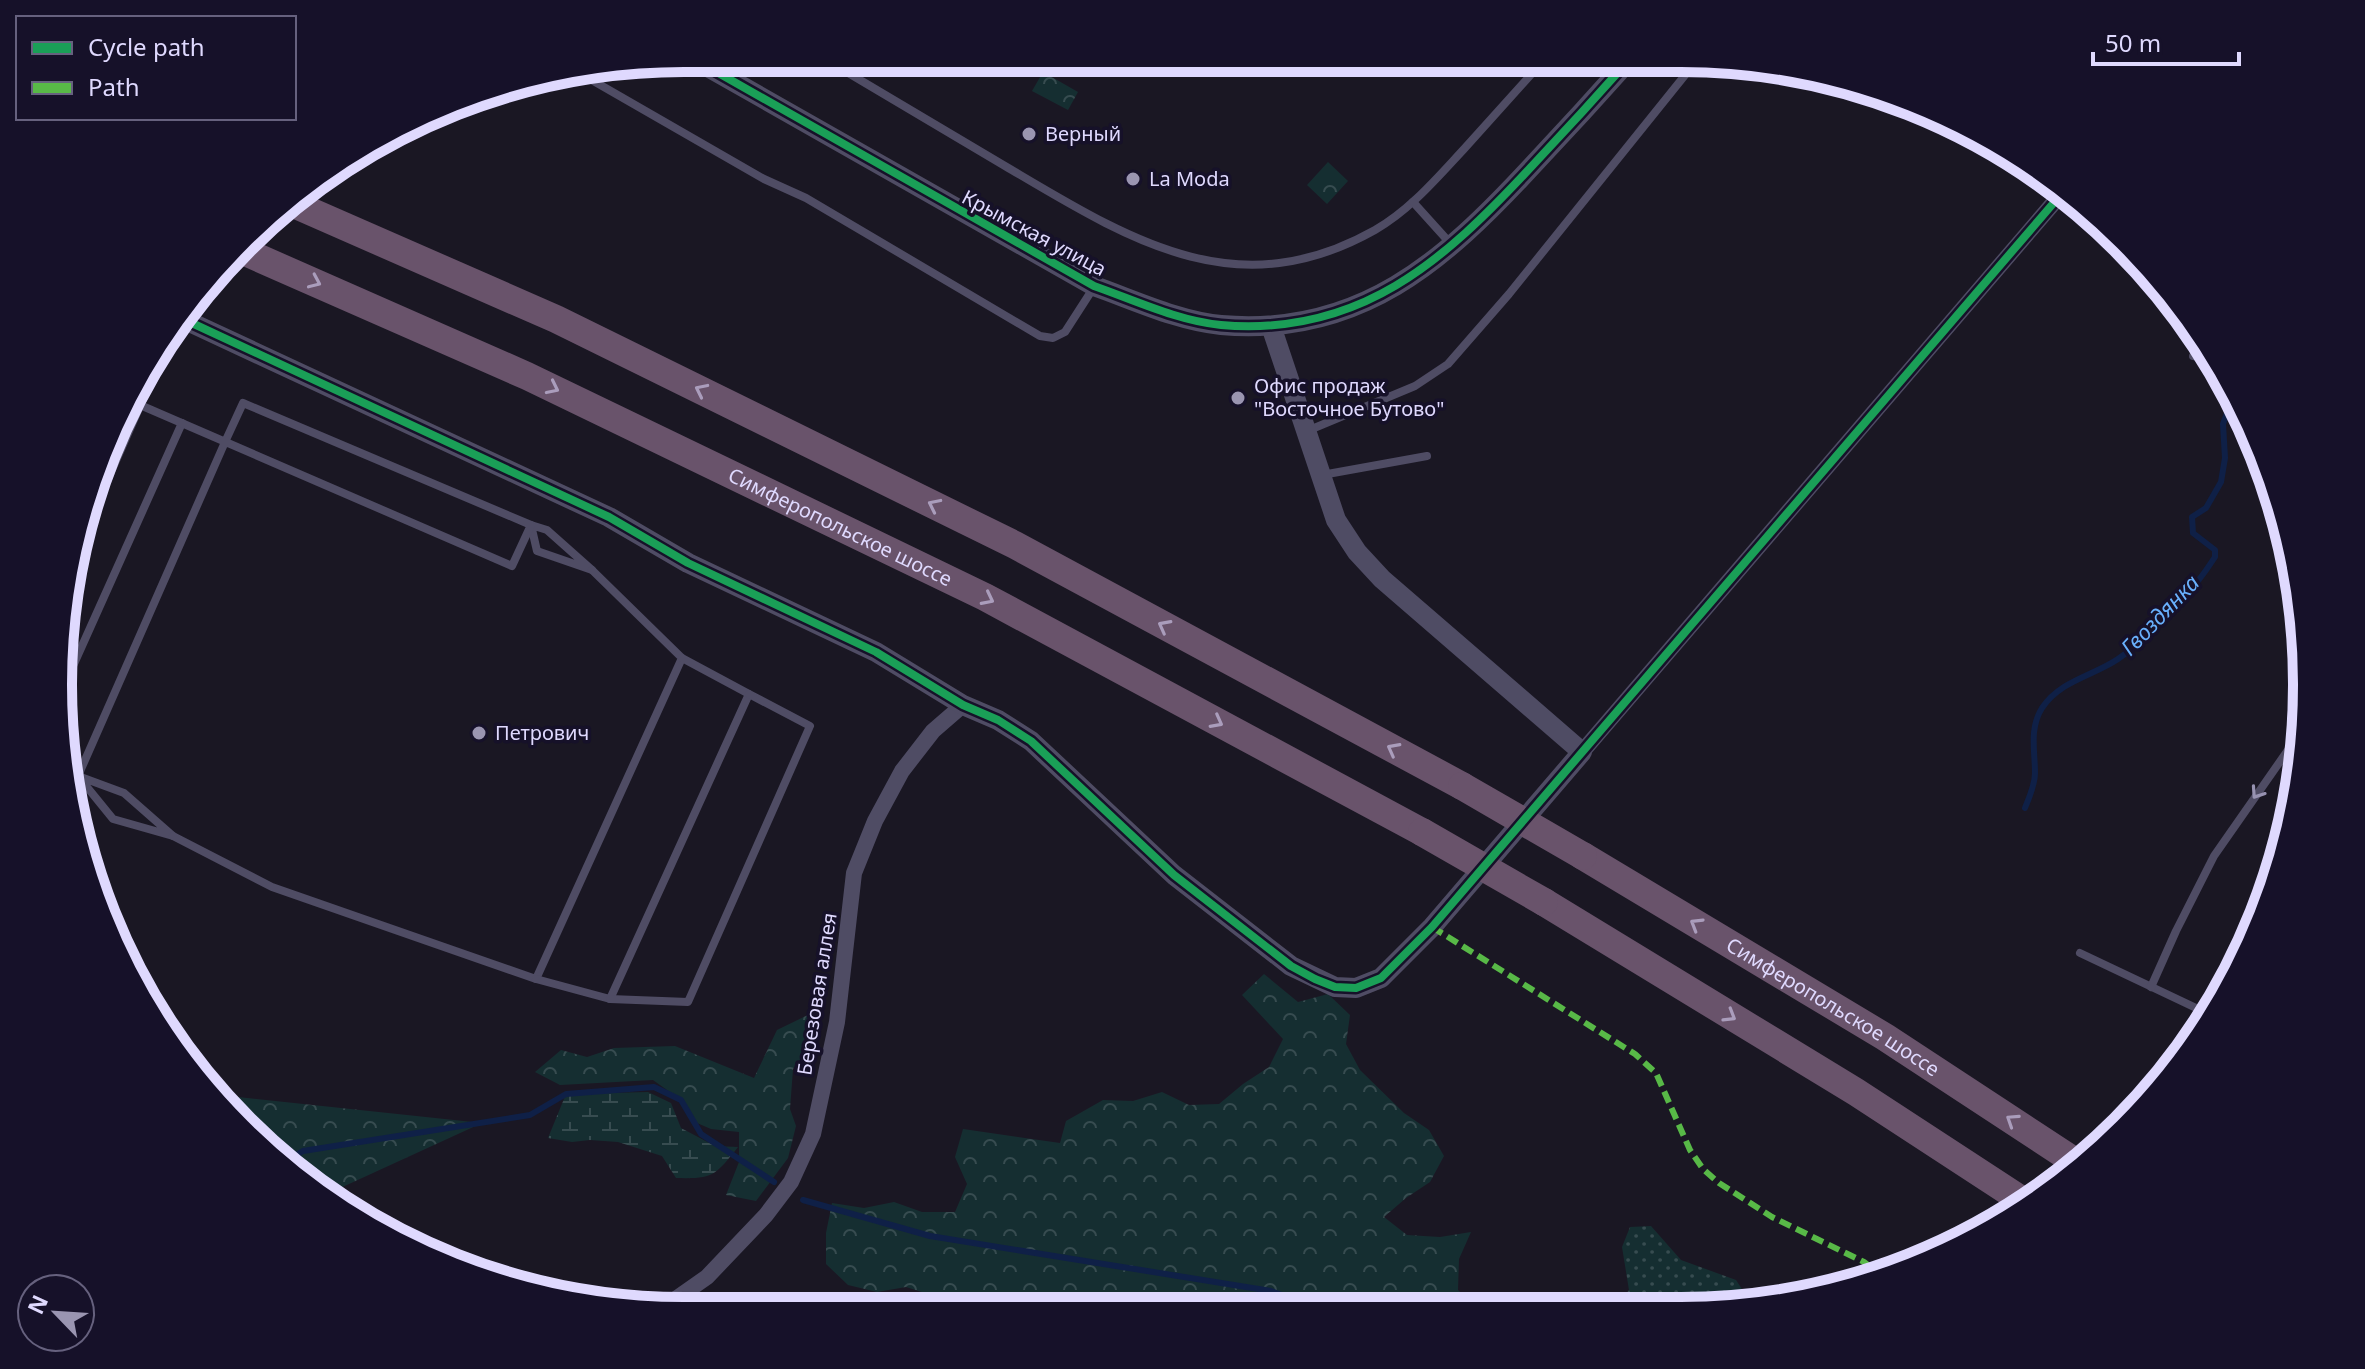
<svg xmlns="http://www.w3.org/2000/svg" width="2365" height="1369" font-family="'Noto Sans',sans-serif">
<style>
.grass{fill:url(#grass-dots)}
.forest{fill:url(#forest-crowns)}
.wetland{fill:url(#wetland-marsh)}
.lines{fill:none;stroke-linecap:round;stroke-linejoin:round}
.stream{stroke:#0f2047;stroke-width:6}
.service{stroke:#4f4c64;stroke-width:8}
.minor{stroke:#4f4c64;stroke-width:16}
.tertiary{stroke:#4f4c64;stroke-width:20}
.motorway{stroke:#69536b;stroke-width:28}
.motorway-bridge{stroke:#69536b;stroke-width:28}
.quiet{stroke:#58b947;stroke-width:6;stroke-dasharray:12 6;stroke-linecap:butt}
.cycleway-casing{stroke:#161129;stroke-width:13}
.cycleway{stroke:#1a9f57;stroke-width:8}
.oneway{stroke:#aa9dbc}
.oneway2{stroke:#9792b1}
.poi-dot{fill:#9a95b1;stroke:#161129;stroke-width:3}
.labels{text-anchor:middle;stroke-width:7;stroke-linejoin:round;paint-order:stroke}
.poi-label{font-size:20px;fill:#dfd9fe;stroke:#161129;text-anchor:start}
.street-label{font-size:20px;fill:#dfd9fe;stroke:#161129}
.water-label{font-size:22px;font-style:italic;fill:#69b0fc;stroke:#161129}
.rim{fill:none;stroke:#dfd9fe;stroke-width:10}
</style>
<defs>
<pattern id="grass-dots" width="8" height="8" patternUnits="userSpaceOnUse" patternTransform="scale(2)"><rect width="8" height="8" fill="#152e31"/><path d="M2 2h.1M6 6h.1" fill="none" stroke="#374c50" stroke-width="1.8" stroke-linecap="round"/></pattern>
<pattern id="forest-crowns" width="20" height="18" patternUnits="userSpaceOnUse" patternTransform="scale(2)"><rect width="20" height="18" fill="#152e31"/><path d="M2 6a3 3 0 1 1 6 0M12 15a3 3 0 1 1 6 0" fill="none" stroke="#374c50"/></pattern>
<pattern id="wetland-marsh" width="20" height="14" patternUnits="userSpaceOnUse" patternTransform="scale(2)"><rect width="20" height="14" fill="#152e31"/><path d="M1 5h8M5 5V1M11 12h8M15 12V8" fill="none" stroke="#374c50"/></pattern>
</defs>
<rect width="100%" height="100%" fill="#1a1723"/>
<path class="grass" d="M1651 1226 1681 1260 1736 1280 1748 1298 1757 1303 1722 1310H1595L1596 1307H1616L1629 1290 1622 1247 1630 1227Z"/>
<g class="forest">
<path d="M1043 72 1078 92 1068 110 1032 91Z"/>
<path d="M1328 162 1348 181 1327 204 1307 185Z"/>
<path d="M1264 974 1298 1002 1328 994 1350 1015 1346 1044 1360 1070 1404 1113 1429 1130 1444 1156 1430 1182 1406 1198 1384 1217 1407 1235 1440 1237 1471 1232 1459 1259 1458 1290 1479 1310H979L906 1287 877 1292 848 1285 826 1264V1233L832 1203 864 1208 894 1202 922 1212H955L967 1184 955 1157 963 1129 1060 1143 1066 1121 1103 1100 1133 1101 1162 1092 1189 1105 1219 1104 1243 1084 1269 1067 1283 1039 1242 995Z"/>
<path d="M812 1013 820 1033 793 1069 790 1109 796 1126 788 1158 756 1201 726 1195 739 1162V1132L711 1129 690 1120 681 1100 653 1080 560 1085 535 1072 561 1050 587 1057 614 1048 675 1046 754 1078 777 1030Z"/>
<path d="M238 1097 482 1123 325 1195 229 1105Z"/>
</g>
<path class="wetland" d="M648 1092 671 1103 681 1128 715 1146 738 1147C715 1176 713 1179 676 1178L662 1156 618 1142 590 1140 572 1142 548 1138 566 1094Z"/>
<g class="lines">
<g class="stream">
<path d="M2025 808C2029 798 2035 785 2035 773 2035 751 2029 729 2042 708 2061 680 2093 676 2118 659 2153 635 2192 593 2215 557V550L2193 533 2192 517 2206 508 2221 482 2225 458 2223 424 2227 413 2237 403"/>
<path d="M288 1160 303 1151 530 1115 566 1094 654 1087 681 1100 701 1134 774 1182"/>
<path d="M803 1200 930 1236 1271 1291 1323 1310"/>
</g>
<g class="service">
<path d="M823 58C884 94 945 130 1005 166 1127 238 1235 309 1375 230 1410 210 1437 178 1464 149 1491 119 1518 89 1545 59"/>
<path d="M719 73 726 58"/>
<path d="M583 75 764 179 806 198 1040 336 1053 338 1065 332 1094 287"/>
<path d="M1413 202 1450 243"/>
<path d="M2193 356 2213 359"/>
<path d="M1307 431 1415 386 1448 364 1509 294 1698 59"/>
<path d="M1322 475 1427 456"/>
<path d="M531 525 547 530 592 570 537 551Z"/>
<path d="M75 554 177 322"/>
<path d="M60 695 182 423"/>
<path d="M72 768 78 776 225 442 243 403 531 525 512 566 140 405"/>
<path d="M78 776 124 793 173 836 113 819Z"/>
<path d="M173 836 272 887 536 979 682 658 592 570"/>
<path d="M2080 953 2211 1015"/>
<path d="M536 979 610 999 749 694 682 658"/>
<path d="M2151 987 2176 931 2214 856 2302 730"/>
<path d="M610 999 688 1002 810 726 749 694"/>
</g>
<g class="minor">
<path d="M1582 752 2063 192"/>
<path d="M660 1310 707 1277 766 1215 791 1182 813 1134 837 1022 854 873 875 821 902 771 933 731 963 705"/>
</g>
<g class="tertiary">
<path d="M692 58 1094 286C1134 300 1178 321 1221 325 1360 337 1444 261 1532 166 1565 131 1598 95 1630 59"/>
<path d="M181 318 609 517 688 563 876 652 963 705 998 720 1031 741 1174 875 1291 966 1335 987 1356 988 1381 978 1432 927 1582 752 1382 579 1357 552 1336 520 1271 326"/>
</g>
<g class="motorway">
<path d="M289 202 556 319 1015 545 1462 786"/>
<path id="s1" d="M243 251 527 376 985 597 1422 832"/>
<path id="s2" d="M1583 856 1885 1037 2077 1163"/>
<path d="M1544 902 1856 1092 2026 1203"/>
</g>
<g class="motorway-bridge">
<path d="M1462 786 1583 856"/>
<path d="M1422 832 1544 902"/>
</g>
<path class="quiet" d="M1432 927 1635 1054 1656 1073 1690 1150 1703 1169 1719 1183 1772 1217 1864 1262 1884 1277"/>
<g class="cycleway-casing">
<g id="cycleway">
<path d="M692 58 1094 286C1134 300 1178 321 1221 325 1360 337 1444 261 1532 166 1565 131 1598 95 1630 59"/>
<path d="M181 318 609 517 688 563 876 652 963 705 998 720 1031 741 1174 875 1291 966 1315 979 1335 987 1356 988 1381 978 1432 927 2063 192"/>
</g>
</g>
<use href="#cycleway" class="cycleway"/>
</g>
<defs><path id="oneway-chevron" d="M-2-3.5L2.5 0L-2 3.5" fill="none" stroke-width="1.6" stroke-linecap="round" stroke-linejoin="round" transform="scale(2)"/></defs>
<g class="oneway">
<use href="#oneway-chevron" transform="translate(315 282) rotate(24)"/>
<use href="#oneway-chevron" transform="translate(553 388) rotate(26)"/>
<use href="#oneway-chevron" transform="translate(701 390) rotate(-154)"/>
<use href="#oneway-chevron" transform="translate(934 505) rotate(-154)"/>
<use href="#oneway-chevron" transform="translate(988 599) rotate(27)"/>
<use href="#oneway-chevron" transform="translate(1164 626) rotate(-152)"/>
<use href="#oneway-chevron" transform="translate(1217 722) rotate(28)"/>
<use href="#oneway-chevron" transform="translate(1393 749) rotate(-152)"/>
<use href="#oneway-chevron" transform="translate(1696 924) rotate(-149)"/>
<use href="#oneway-chevron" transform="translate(1730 1016) rotate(31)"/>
<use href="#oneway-chevron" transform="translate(2012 1120) rotate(-147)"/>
</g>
<use class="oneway2" href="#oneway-chevron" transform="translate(2257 793) rotate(124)"/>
<g class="poi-dot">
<circle cx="1029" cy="134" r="8"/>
<circle cx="1133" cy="179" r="8"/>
<circle cx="1238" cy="398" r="8"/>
<circle cx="479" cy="733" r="8"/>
</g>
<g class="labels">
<g class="poi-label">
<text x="1045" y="141">Верный</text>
<text x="1149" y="186">La Moda</text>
<text x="1254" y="393">Офис продаж<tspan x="1254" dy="23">"Восточное Бутово"</tspan></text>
<text x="495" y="740">Петрович</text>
</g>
<g class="street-label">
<text transform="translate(1034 233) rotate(28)" y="7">Крымская улица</text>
<text dy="7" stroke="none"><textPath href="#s1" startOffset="658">Симферопольское шоссе</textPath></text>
<text transform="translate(817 994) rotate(-81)" y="7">Березовая аллея</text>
<text dy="7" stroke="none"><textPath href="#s2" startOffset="292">Симферопольское шоссе</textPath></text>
</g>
<g class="water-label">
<text transform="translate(2160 615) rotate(-46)" y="8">Гвоздянка</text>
</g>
</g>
<path d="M0 0H2365V1369H0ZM684 72H1681A612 612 0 0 1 2293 684V685A612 612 0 0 1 1681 1297H684A612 612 0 0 1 72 685V684A612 612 0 0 1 684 72Z" fill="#161129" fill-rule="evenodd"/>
<path class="rim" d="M684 72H1681A612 612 0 0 1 2293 684V685A612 612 0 0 1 1681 1297H684A612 612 0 0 1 72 685V684A612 612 0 0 1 684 72Z"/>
<rect x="16" y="16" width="280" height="104" fill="#161129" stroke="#66617e" stroke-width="2"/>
<rect x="32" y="42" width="40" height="12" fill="#1a9f57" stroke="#66617e" stroke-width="2"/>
<text x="88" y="56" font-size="24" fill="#dfd9fe">Cycle path</text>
<rect x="32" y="82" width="40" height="12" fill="#58b947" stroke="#66617e" stroke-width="2"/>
<text x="88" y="96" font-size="24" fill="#dfd9fe">Path</text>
<g transform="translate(56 1313) rotate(295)"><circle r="38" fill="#161129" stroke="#66617e" stroke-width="2"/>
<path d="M0-6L14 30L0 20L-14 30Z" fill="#9a95b1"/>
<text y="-12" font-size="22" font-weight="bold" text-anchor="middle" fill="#dfd9fe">N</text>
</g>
<path d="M2093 52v12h146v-12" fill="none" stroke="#dfd9fe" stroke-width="4"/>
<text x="2105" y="52" font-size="24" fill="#dfd9fe" stroke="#161129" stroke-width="6" paint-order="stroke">50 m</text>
</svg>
